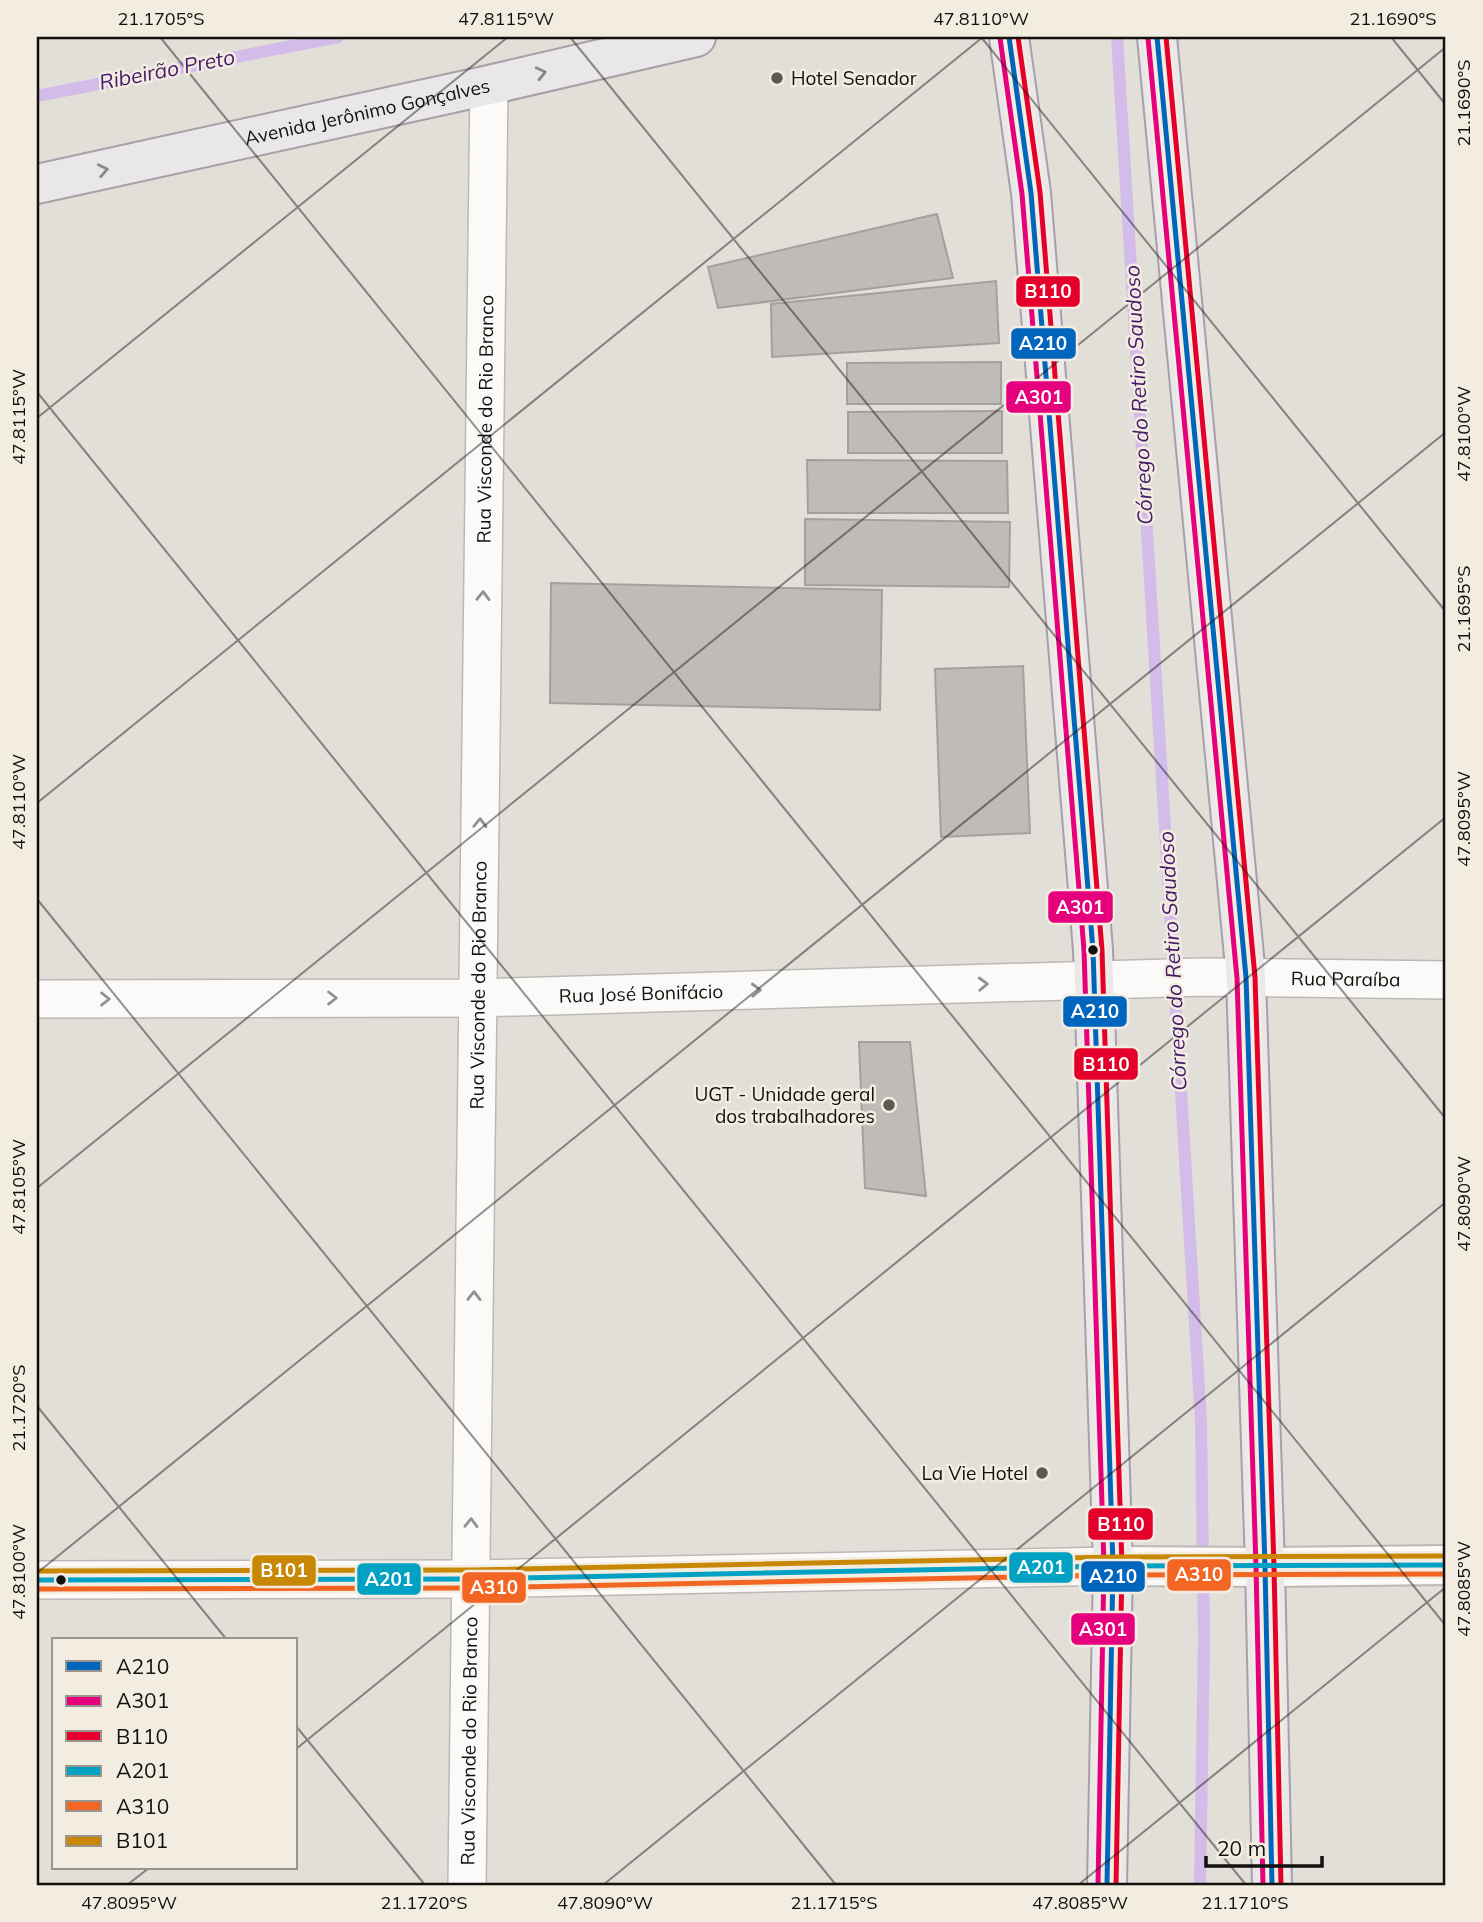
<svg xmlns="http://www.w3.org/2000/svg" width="1483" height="1922" font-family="Mulish,sans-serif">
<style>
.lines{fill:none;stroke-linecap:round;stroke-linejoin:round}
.stream{stroke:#d3bbea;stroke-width:12}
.building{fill:#bfbcb8;stroke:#a4a19c;stroke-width:2}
.street-casing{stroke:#bcb9b5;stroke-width:40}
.secondary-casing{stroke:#bcb9b5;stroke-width:42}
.primary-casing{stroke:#a7a0a6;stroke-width:42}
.street{stroke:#fbfaf9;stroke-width:37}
.secondary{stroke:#fbfaf9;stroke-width:38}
.primary{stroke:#eae7eb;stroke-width:38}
.bus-1-casing{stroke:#f3ede1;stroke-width:10}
.bus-2-casing{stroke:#f3ede1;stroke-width:10}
.bus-3-casing{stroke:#f3ede1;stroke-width:10}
.bus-4-casing{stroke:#f3ede1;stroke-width:10}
.bus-5-casing{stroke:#f3ede1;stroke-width:10}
.bus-6-casing{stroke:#f3ede1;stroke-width:10}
.bus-1{stroke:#0065bd;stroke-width:5}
.bus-2{stroke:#e5007d;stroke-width:5}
.bus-3{stroke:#e4002b;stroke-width:5}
.bus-4{stroke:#01a1c4;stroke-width:5}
.bus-5{stroke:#f26522;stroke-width:5}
.bus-6{stroke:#c98803;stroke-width:5}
.oneway{stroke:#898787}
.oneway2{stroke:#93918f}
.ticks{fill:none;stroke:#13110d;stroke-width:2;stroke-opacity:0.45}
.poi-dot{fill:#5b5954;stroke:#f3ede1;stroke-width:2.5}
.bus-dot{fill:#13110d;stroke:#f3ede1;stroke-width:2.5}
.labels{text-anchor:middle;stroke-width:5;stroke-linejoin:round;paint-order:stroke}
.poi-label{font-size:19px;fill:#13110d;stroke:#f3ede1;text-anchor:end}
.street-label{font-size:19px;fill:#13110d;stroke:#f3ede1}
.water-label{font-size:21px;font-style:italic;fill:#461a6a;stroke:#f3ede1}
.line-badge{stroke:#f3ede1;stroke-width:2.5}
.badge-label{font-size:19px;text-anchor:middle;font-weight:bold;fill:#fff}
.neatline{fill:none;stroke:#13110d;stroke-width:2.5}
.ticks-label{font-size:18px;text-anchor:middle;fill:#13110d}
</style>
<rect width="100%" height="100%" fill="#e2ded8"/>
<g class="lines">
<g class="stream">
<path d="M1117 37 1201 1422 1204 1640 1200 1885"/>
<path d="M37 96 338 37"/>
</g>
</g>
<g class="building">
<path d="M937 214 953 278 718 308 708 267Z"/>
<path d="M996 281 999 343 772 357 771 304Z"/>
<path d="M1001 362V404H847V363Z"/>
<path d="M1002 411V453H848V412Z"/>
<path d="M807 460 1007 461 1008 513H808Z"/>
<path d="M805 519 1010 522 1009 587 805 585Z"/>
<path d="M551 583 882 590 880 710 550 703Z"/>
<path d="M1023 666 1030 833 941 837 935 669Z"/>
<path d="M859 1042H910L926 1196 865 1188Z"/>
</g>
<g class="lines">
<g class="street-casing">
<g id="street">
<path id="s1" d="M37 999 478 998 1203 977 1446 980"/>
<path d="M37 1580 471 1579 1113 1566"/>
<path id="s2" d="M467 1885 489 85"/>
</g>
</g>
<g class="secondary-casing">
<path id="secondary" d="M1113 1566 1265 1567 1446 1565"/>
</g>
<g class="primary-casing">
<g id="primary">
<path d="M1009 37 1031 193 1093 950 1113 1566 1107 1885"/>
<path d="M1157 37 1246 977 1265 1567 1272 1885"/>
<path id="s3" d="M37 184 489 85 696 37"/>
</g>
</g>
<use href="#street" class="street"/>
<use href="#secondary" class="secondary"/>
<use href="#primary" class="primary"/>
<g class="bus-1-casing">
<g id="bus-1">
<path d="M1009 37 1031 193 1093 950 1113 1566 1107 1885"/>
<path d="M1157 37 1246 977 1265 1567 1272 1885"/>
</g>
</g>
<g class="bus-2-casing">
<g id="bus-2">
<path d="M1000 38 1022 194 1084 950 1104 1566 1098 1885"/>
<path d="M1148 38 1237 978 1256 1567 1263 1885"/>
</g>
</g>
<g class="bus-3-casing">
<g id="bus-3">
<path d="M1018 37 1040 192 1102 950 1122 1566 1116 1885"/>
<path d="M1166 37 1255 977 1274 1567 1281 1885"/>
</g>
</g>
<g class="bus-4-casing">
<path id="bus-4" d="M37 1580 471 1579 1113 1566 1446 1565"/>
</g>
<g class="bus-5-casing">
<path id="bus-5" d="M37 1589 471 1588 1113 1575 1446 1574"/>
</g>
<g class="bus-6-casing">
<path id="bus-6" d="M37 1571 471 1570 1113 1557 1446 1556"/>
</g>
<use href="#bus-1" class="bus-1"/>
<use href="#bus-2" class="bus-2"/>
<use href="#bus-3" class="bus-3"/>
<use href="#bus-4" class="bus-4"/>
<use href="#bus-5" class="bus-5"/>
<use href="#bus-6" class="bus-6"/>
</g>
<defs><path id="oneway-chevron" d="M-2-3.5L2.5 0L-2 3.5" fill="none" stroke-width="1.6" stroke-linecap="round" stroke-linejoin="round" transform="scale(1.75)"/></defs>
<g class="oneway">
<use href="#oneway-chevron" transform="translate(541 73) rotate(-13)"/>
<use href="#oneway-chevron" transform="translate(103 170) rotate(-12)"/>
</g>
<g class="oneway2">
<use href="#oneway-chevron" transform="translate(483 596) rotate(-89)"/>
<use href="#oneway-chevron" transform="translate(480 823) rotate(-89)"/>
<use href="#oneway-chevron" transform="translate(983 984) rotate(-2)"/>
<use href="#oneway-chevron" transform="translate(756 990) rotate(-2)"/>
<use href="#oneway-chevron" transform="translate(332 998)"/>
<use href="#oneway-chevron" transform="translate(105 999)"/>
<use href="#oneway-chevron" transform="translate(474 1296) rotate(-89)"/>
<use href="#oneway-chevron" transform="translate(471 1523) rotate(-89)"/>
</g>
<path class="ticks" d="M160 37 1446 1626M570 37 1446 1119M981 37 1446 612M1391 37 1446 105M37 392 1246 1885M37 418 508 37M37 803 983 37M37 899 836 1885M37 1188 1446 47M37 1406 227 1640M37 1573 1446 432M296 1726 425 1885M296 1749 1446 817M127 1885 149 1868M603 1885 1446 1202M1078 1885 1446 1587"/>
<g class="poi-dot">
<circle cx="777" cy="78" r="7"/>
<circle cx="889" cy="1105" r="7"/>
<circle cx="1042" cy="1473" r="7"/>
</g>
<g class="bus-dot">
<circle cx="1093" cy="950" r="6"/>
<circle cx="61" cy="1580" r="6"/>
</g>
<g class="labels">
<g class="poi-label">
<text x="791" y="85" text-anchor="start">Hotel Senador</text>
<text x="875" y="1101">UGT - Unidade geral<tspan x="875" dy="22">dos trabalhadores</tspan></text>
<text x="1028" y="1480">La Vie Hotel</text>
</g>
<g class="street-label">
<text dy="7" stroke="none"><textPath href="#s3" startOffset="338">Avenida Jerônimo Gonçalves</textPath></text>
<text dy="7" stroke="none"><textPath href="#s2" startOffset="1466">Rua Visconde do Rio Branco</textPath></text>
<text dy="7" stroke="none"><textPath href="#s1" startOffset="1309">Rua Paraíba</textPath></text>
<text dy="7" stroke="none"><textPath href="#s2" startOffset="900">Rua Visconde do Rio Branco</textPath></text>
<text dy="7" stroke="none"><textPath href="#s1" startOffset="604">Rua José Bonifácio</textPath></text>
<text dy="7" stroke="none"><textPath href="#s2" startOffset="144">Rua Visconde do Rio Branco</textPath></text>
</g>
<g class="water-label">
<text transform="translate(167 70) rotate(-11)" y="7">Ribeirão Preto</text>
<text transform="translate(1139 395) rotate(-93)" y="7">Córrego do Retiro Saudoso</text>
<text transform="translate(1173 961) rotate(-93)" y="7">Córrego do Retiro Saudoso</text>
</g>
</g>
<g class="line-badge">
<rect x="1015" y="275" width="66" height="33" rx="7" fill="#e4002b"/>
<rect x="1010" y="327" width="67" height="33" rx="7" fill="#0065bd"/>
<rect x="1005" y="380" width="67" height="34" rx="7" fill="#e5007d"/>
<rect x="1047" y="890" width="67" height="34" rx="7" fill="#e5007d"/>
<rect x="1062" y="995" width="66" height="33" rx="7" fill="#0065bd"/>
<rect x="1073" y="1047" width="66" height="34" rx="7" fill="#e4002b"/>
<rect x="1087" y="1507" width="67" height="34" rx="7" fill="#e4002b"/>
<rect x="1008" y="1551" width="66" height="33" rx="7" fill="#01a1c4"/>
<rect x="251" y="1554" width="66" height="33" rx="7" fill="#c98803"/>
<rect x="1166" y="1558" width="66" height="34" rx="7" fill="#f26522"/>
<rect x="1080" y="1560" width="66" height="33" rx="7" fill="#0065bd"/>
<rect x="356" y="1562" width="66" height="34" rx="7" fill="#01a1c4"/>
<rect x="461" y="1571" width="66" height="33" rx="7" fill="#f26522"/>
<rect x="1070" y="1612" width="66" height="34" rx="7" fill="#e5007d"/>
</g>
<g class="badge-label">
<text x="1048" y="298">B110</text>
<text x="1043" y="350">A210</text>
<text x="1039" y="404">A301</text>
<text x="1080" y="914">A301</text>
<text x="1095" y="1018">A210</text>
<text x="1106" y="1071">B110</text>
<text x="1121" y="1531">B110</text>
<text x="1041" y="1574">A201</text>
<text x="284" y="1577">B101</text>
<text x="1199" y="1581">A310</text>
<text x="1113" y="1583">A210</text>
<text x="389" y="1586">A201</text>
<text x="494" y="1594">A310</text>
<text x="1103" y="1636">A301</text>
</g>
<rect width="1483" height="1922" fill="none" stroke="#f3ede1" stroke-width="77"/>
<rect x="52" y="1638" width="245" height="231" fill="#f3ede1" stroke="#99958c" stroke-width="2"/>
<rect x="66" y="1661" width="35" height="10" fill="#0065bd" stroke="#99958c" stroke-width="2"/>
<text x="116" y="1674" font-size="21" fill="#13110d">A210</text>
<rect x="66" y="1696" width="35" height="10" fill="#e5007d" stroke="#99958c" stroke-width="2"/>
<text x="116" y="1708" font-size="21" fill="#13110d">A301</text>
<rect x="66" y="1731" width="35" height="10" fill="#e4002b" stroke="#99958c" stroke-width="2"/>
<text x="116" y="1744" font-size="21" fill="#13110d">B110</text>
<rect x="66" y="1766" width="35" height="10" fill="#01a1c4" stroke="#99958c" stroke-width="2"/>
<text x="116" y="1778" font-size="21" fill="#13110d">A201</text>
<rect x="66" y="1801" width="35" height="10" fill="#f26522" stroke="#99958c" stroke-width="2"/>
<text x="116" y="1814" font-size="21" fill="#13110d">A310</text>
<rect x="66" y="1836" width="35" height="10" fill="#c98803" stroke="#99958c" stroke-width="2"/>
<text x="116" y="1848" font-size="21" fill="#13110d">B101</text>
<path d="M1206 1856v10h116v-10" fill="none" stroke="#13110d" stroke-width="3.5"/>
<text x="1217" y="1856" font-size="21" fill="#13110d" stroke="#f3ede1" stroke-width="5" paint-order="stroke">20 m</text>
<rect x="38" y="38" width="1406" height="1846" class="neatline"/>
<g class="ticks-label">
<text x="161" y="25">21.1705°S</text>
<text x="506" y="25">47.8115°W</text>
<text x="981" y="25">47.8110°W</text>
<text x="1393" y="25">21.1690°S</text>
<text transform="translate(1464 103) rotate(-90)" y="6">21.1690°S</text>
<text transform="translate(19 417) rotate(-90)" y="6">47.8115°W</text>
<text transform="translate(1464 434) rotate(-90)" y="6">47.8100°W</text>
<text transform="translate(1464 609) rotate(-90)" y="6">21.1695°S</text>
<text transform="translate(19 802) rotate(-90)" y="6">47.8110°W</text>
<text transform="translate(1464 819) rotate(-90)" y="6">47.8095°W</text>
<text transform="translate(19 1187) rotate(-90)" y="6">47.8105°W</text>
<text transform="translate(1464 1204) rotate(-90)" y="6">47.8090°W</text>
<text transform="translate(19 1408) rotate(-90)" y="6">21.1720°S</text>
<text transform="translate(19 1572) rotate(-90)" y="6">47.8100°W</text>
<text transform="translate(1464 1589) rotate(-90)" y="6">47.8085°W</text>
<text x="129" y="1909">47.8095°W</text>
<text x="424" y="1909">21.1720°S</text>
<text x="605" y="1909">47.8090°W</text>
<text x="834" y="1909">21.1715°S</text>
<text x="1080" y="1909">47.8085°W</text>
<text x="1245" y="1909">21.1710°S</text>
</g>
</svg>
